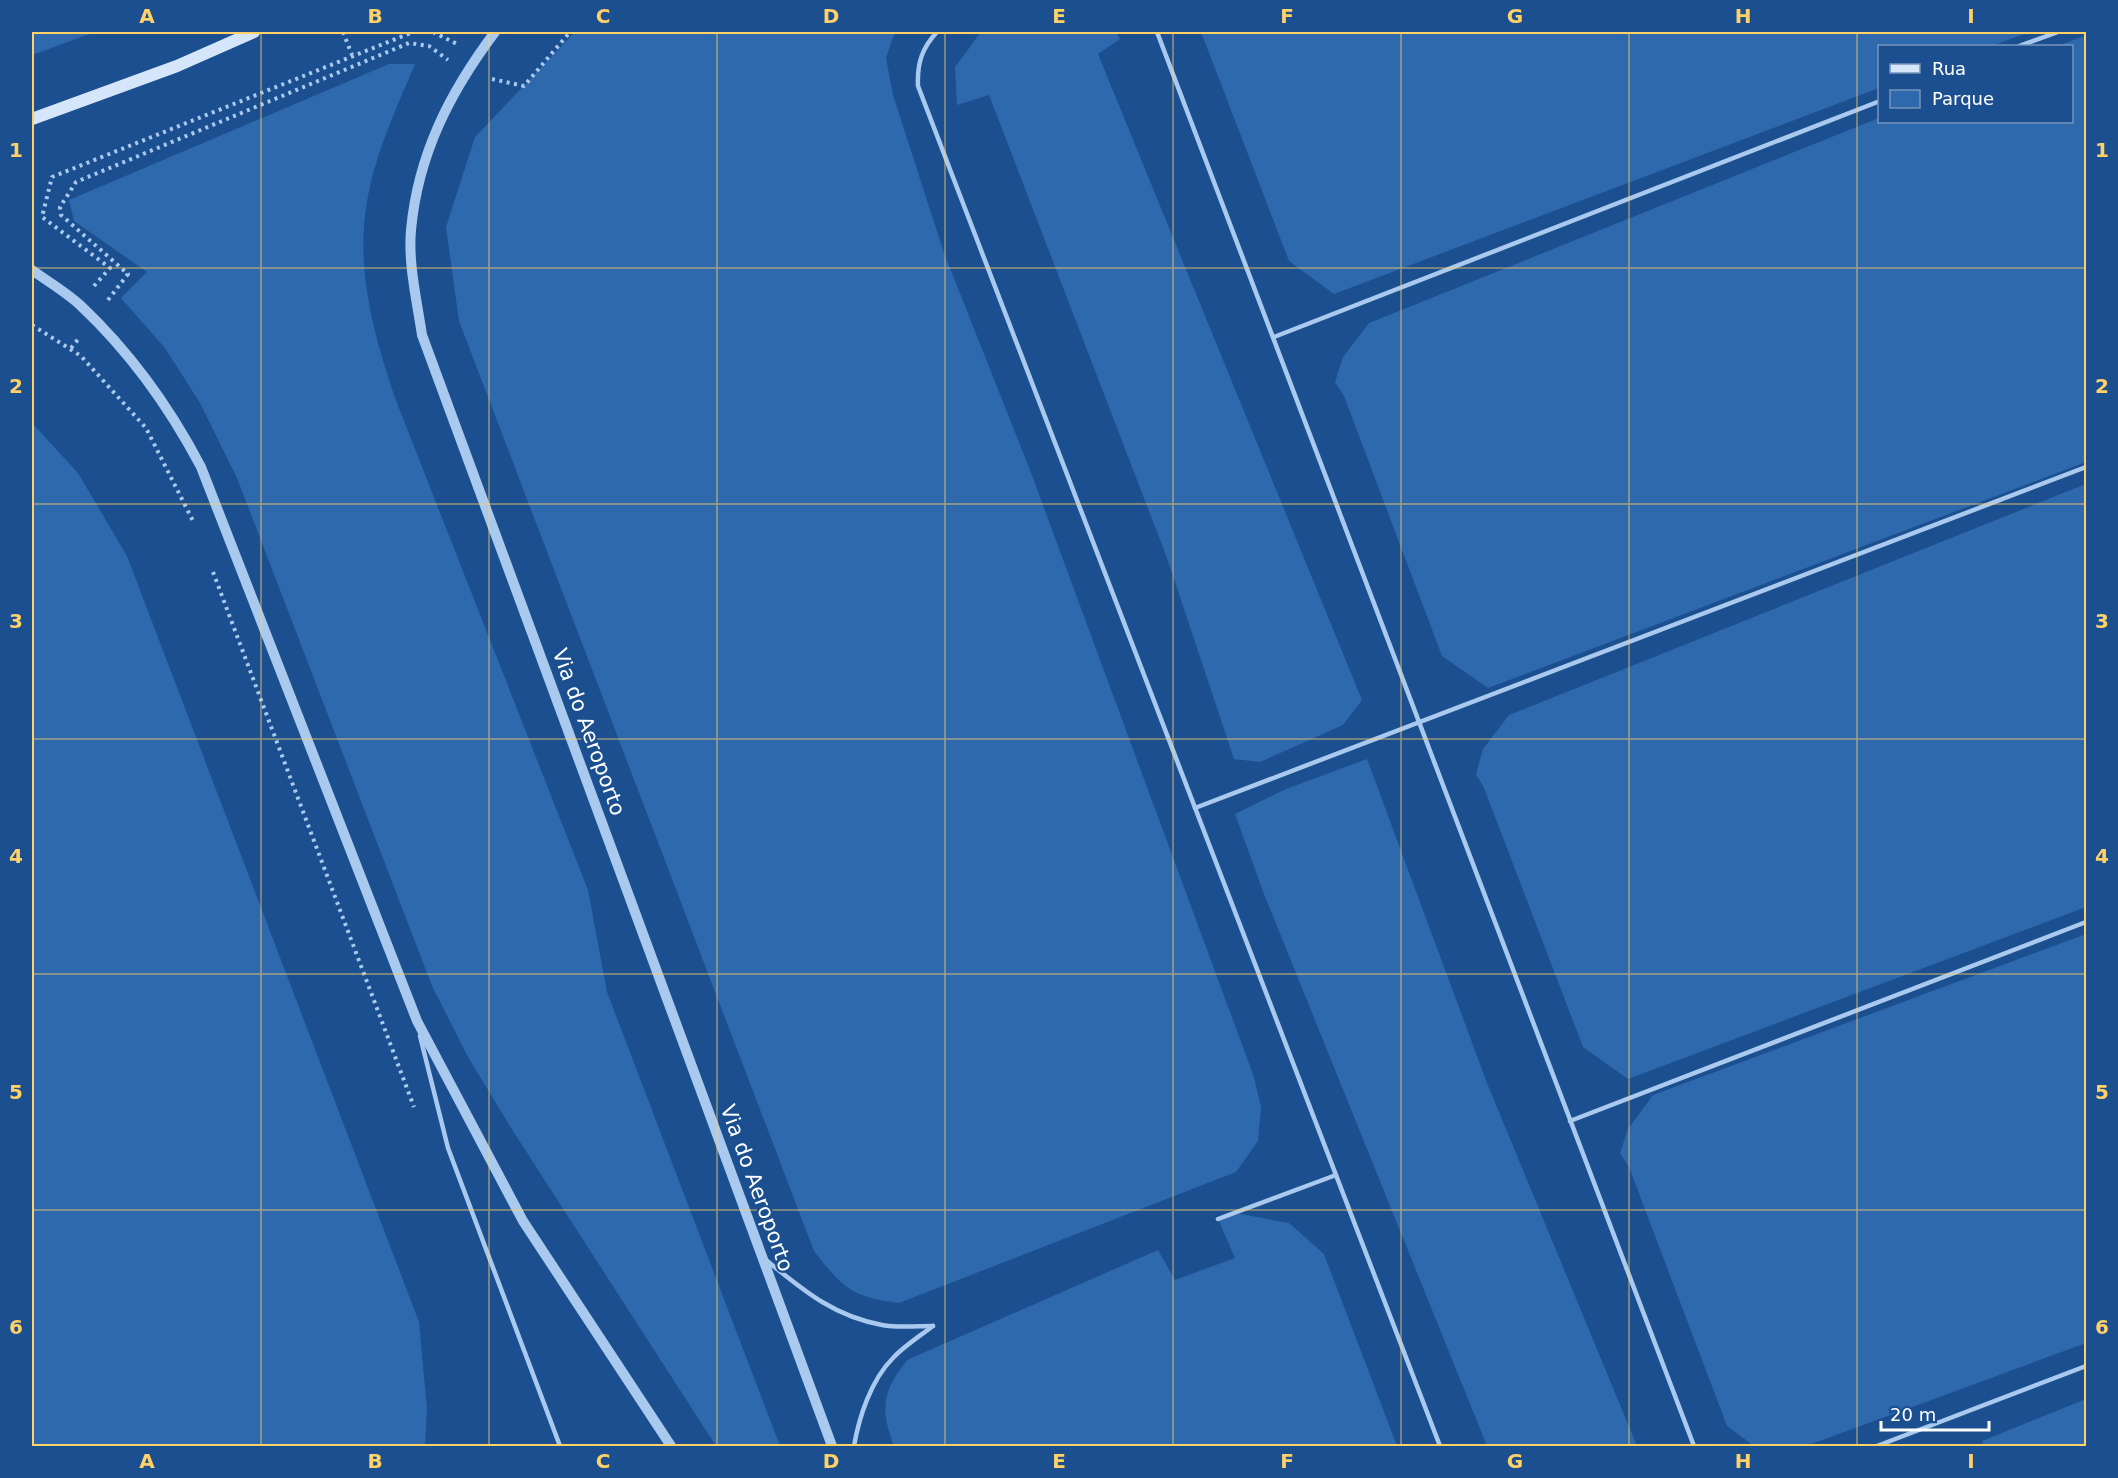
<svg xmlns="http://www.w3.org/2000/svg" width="2118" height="1478" font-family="'DejaVu Sans',sans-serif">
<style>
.green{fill:#2e69ad}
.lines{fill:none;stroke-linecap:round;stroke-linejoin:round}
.path{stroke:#a9c9ee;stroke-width:4;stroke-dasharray:3 4.5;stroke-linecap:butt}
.service{stroke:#a9c9ee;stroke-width:4.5}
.tertiary{stroke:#a9c9ee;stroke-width:10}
.secondary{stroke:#d6e6fa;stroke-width:12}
.grid{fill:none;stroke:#ffd166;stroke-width:1.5;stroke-opacity:0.55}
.labels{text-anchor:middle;stroke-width:4.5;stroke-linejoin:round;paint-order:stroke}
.street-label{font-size:21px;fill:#fff;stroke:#1b4f8f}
.neatline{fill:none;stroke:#ffd166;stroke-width:2}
.grid-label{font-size:20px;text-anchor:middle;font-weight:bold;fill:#ffd166}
</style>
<rect width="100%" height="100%" fill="#1b4f8f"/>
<g class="green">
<path d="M32 32H95L32 55Z"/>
<path d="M575 32H895L886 58 893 95 944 253 1030 470 1254 1077 1261 1107 1258 1141 1236 1172 899 1303C851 1297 843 1288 814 1251L459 321 446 227 475 137Z"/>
<path d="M981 32H1116L1120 39 1098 54 1362 700 1343 725 1260 762 1234 759 1167 558 989 95 957 105 955 67Z"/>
<path d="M1201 32H2030L1991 46H1880L1879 88 1334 294 1289 261Z"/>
<path d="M2086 35V462L1488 688 1442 656 1344 396 1335 382 1343 357 1369 323 1879 118 1880 122H2072V46H2058Z"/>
<path d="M389 64H415C396 109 375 154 367 202 355 271 375 339 397 403L588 890 607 992 780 1446H716L511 1128 468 1057 432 986 237 478 200 403 165 348 121 298 147 272 74 221 69 200Z"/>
<path d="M32 423 78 473 127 556 419 1322 427 1409 425 1446H32Z"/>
<path d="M2086 484V907L1628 1079 1583 1047 1484 788 1476 774 1483 749 1509 715Z"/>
<path d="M1367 759 1487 1083 1637 1446H1487L1264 894 1235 814 1286 789Z"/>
<path d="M2086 934V1343L1806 1446H1754L1727 1426 1629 1167 1620 1153 1628 1129 1653 1095Z"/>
<path d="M1235 1213 1289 1223 1324 1254 1397 1446H894C880 1409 882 1392 907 1360L1158 1250 1175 1280 1235 1258 1218 1219Z"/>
<path d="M2086 1399V1446H1984L1982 1441Z"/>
</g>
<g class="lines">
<g class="path">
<path d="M343 32 352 55"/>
<path d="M433 32 459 45"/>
<path d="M492 79 524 86 570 32"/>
<path d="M94 286 110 268 42 217 52 177 413 32"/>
<path d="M108 300 128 274 61 215 60 207 76 182 409 43 429 46 448 60"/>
<path d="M32 325 81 356 146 428 194 523"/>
<path d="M71 348 80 337"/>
<path d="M213 572 414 1107"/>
</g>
<g class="service">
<path d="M937 32C922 48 917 63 918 86L1440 1446"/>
<path d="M1157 32 1694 1446"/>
<path d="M2019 46 2058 32"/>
<path d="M1274 337 1880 101"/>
<path d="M1195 808 2086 467"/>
<path d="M420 1036 448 1148 560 1446"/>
<path d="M1570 1121 2086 922"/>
<path d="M1218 1219 1336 1175"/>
<path d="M766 1260C803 1290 833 1316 882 1325 898 1328 917 1326 933 1326"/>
<path d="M854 1446C859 1417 871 1380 893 1358 904 1346 920 1336 933 1326"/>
<path d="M1877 1446 2086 1366"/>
</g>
<g class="tertiary">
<path d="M495 32C450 92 418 154 411 230 408 264 417 301 422 335L832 1446"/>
<path d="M32 270C47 281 66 292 80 305 129 351 170 408 201 467L417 1021 523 1221 671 1446"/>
</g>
<path class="secondary" d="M32 119 177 66 254 32"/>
</g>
<path class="grid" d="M261 32V1446M489 32V1446M717 32V1446M945 32V1446M1173 32V1446M1401 32V1446M1629 32V1446M1857 32V1446M32 268H2086M32 504H2086M32 739H2086M32 974H2086M32 1210H2086"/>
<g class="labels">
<g class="street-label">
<text transform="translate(589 732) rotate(70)" y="7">Via do Aeroporto</text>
<text transform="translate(757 1188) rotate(70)" y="7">Via do Aeroporto</text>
</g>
</g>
<rect width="2118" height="1478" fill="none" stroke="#1b4f8f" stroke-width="66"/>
<rect x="1878" y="45" width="195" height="78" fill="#1b4f8f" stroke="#7695bc" stroke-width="1.5"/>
<rect x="1890" y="64" width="30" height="9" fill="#d6e6fa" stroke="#7695bc" stroke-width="1.5"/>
<text x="1932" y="75" font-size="18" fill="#ffffff">Rua</text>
<rect x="1890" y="90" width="30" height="18" fill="#2e69ad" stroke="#7695bc" stroke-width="1.5"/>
<text x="1932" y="105" font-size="18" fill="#ffffff">Parque</text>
<path d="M1881 1421v9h108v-9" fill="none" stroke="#ffffff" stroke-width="3"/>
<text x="1890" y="1421" font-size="18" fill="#ffffff" stroke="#1b4f8f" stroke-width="4.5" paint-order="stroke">20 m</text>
<rect x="33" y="33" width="2052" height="1412" class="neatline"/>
<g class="grid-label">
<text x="147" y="23">A</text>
<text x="375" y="23">B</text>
<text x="603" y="23">C</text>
<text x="831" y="23">D</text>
<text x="1059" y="23">E</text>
<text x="1287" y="23">F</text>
<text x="1515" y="23">G</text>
<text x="1743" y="23">H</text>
<text x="1971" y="23">I</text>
<text x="16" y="157">1</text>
<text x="2102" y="157">1</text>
<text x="16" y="393">2</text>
<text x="2102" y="393">2</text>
<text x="16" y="628">3</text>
<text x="2102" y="628">3</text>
<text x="16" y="863">4</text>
<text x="2102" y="863">4</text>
<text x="16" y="1099">5</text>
<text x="2102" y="1099">5</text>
<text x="16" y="1334">6</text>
<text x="2102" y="1334">6</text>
<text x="147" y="1468">A</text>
<text x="375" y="1468">B</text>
<text x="603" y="1468">C</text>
<text x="831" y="1468">D</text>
<text x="1059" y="1468">E</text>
<text x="1287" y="1468">F</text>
<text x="1515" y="1468">G</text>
<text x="1743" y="1468">H</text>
<text x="1971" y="1468">I</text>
</g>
</svg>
